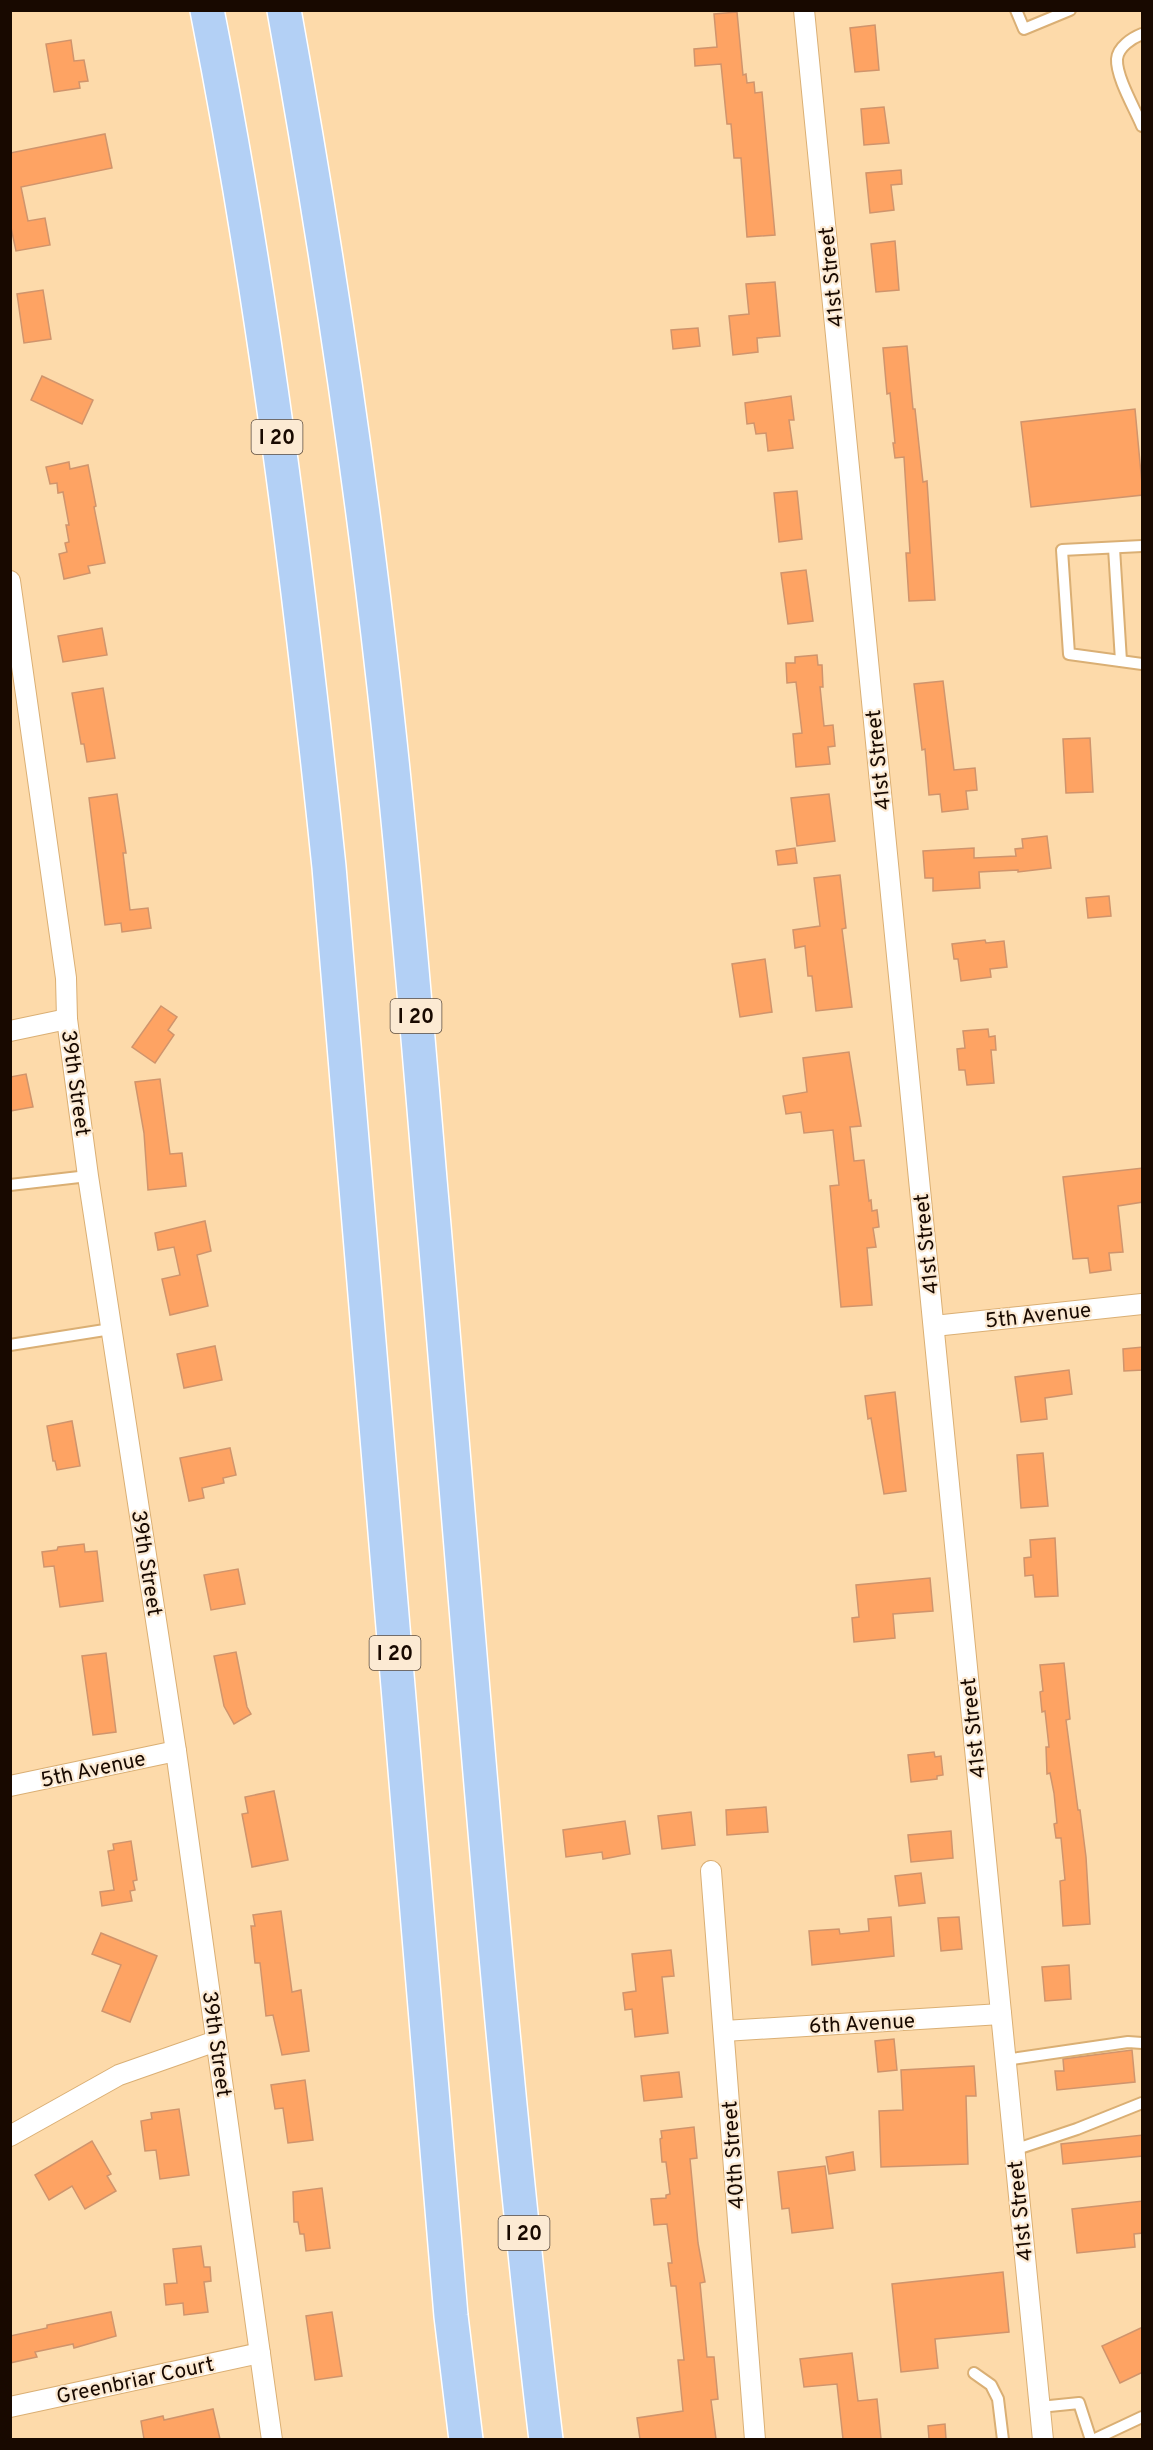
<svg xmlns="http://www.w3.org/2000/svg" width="1153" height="2450" font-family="Overpass,sans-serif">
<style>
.building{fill:#fea363;stroke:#d0946c;stroke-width:1.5}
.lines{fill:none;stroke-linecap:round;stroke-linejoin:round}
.service-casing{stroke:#daaf74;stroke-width:14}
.minor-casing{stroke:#daaf74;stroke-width:22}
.motorway-casing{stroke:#fff;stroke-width:36}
.service{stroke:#fff;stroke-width:10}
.minor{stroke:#fff;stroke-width:20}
.motorway{stroke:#b3d0f5;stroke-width:33}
.labels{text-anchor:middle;stroke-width:4.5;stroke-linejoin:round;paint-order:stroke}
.shield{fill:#fcead3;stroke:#5c4c3f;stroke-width:1.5}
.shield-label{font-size:20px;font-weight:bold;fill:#180900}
.street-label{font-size:21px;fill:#180900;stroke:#fcead3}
</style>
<rect width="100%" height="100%" fill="#fddaaa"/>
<g class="building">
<path d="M737 12 743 75 746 74 747 83 754 82 755 93 762 92 775 235 747 237 741 158H734L731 124H727L721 64 695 66 694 49 717 47 714 14Z"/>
<path d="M875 25 879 70 855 72 850 28Z"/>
<path d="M71 40 74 61 84 60 88 81 79 82 80 88 54 92 46 44Z"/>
<path d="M884 107 889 143 864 145 861 109Z"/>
<path d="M105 134 112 168 21 187 28 221 45 218 50 245 16 251 10 223V153Z"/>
<path d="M901 170 902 184 891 185 894 210 870 213 866 173Z"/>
<path d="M895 241 899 290 876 292 871 244Z"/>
<path d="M775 282 780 336 757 338 758 352 733 355 729 316 749 314 746 284Z"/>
<path d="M43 290 51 339 24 343 17 294Z"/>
<path d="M698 328 700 346 673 349 671 330Z"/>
<path d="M907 346 913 409H915L923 482 927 481 935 600 909 601 906 553H910L904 457 895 458 893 443H895L890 393 887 394 883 348Z"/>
<path d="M42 376 93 400 82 424 31 400Z"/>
<path d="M791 396 794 420H789L793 448 768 451 766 433 756 434 754 423 747 424 745 403Z"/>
<path d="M1135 409 1143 495 1031 507 1021 422Z"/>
<path d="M69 462 70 469 88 465 96 506 94 507 105 563 88 566 90 573 64 579 59 554 67 552 65 543 69 542 66 525H69L63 492 58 493 57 483 50 484 46 467Z"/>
<path d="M797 491 802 539 779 542 774 493Z"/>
<path d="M806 570 813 621 788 624 781 573Z"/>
<path d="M102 628 107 655 63 662 58 636Z"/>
<path d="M817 655 818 665H822L823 687H820L824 726 833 725 835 746 828 747 830 764 796 767 793 734 802 733 796 682 787 683 786 663H795V657Z"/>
<path d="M943 681 954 770 975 768 977 790 966 791 968 809 942 812 940 794 929 795 925 749 922 750 914 684Z"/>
<path d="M103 688 115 758 87 762 84 744H81L72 693Z"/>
<path d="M1090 738 1093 792 1066 793 1063 739Z"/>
<path d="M117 794 126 853H123L130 910 148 908 151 928 122 932 121 923 105 925 89 798Z"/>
<path d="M829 794 835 841 797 846 791 798Z"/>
<path d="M1047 836 1051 868 1018 872V870L979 872 980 888 933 891V878H925L923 851 974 848V858L1016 856 1015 849 1023 848 1022 839Z"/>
<path d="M795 848 797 863 778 865 776 851Z"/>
<path d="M840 875 846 928 842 929 852 1007 816 1011 812 976H808L805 946 795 948 793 930 820 926 814 878Z"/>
<path d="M1109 896 1111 916 1088 918 1086 898Z"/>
<path d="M985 940 986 943 1004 941 1007 967 990 969 991 977 961 981 958 959H954L952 944Z"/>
<path d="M765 959 772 1012 740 1017 732 964Z"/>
<path d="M161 1006 177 1017 168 1030 174 1035 155 1063 132 1047Z"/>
<path d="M988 1029 989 1037 995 1036 996 1050H991L994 1083 967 1085 965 1070H959L957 1049 965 1048 963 1031Z"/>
<path d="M849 1052 861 1126 850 1127 854 1161 864 1160 869 1201 871 1200 872 1211 877 1210 879 1227 873 1228 876 1247 867 1248 872 1305 841 1307 830 1186 839 1185 833 1130 804 1133 801 1112 786 1114 783 1096 807 1092 803 1058Z"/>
<path d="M26 1074 33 1107 10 1111V1077Z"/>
<path d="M160 1079 170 1154 182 1153 186 1186 148 1190 144 1133 135 1082Z"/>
<path d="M1143 1168V1202L1118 1206 1123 1252 1109 1253 1111 1270 1090 1273 1088 1258 1073 1259 1063 1177Z"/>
<path d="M205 1221 211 1251 197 1255 208 1306 170 1315 162 1279 180 1275 174 1247 158 1250 155 1233Z"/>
<path d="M215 1346 222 1380 184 1388 177 1354Z"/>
<path d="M1143 1347V1370L1124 1371 1123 1349Z"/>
<path d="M1069 1370 1072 1394 1045 1398 1047 1419 1021 1422 1015 1377Z"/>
<path d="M895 1392 906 1491 884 1494 871 1418 868 1419 865 1396Z"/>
<path d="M72 1421 80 1466 57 1470 55 1461H53L47 1426Z"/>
<path d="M230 1448 236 1475 223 1478 224 1483 202 1488 204 1498 189 1501 180 1458Z"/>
<path d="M1043 1453 1048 1506 1021 1508 1017 1455Z"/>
<path d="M1055 1538 1058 1596 1035 1597 1033 1575 1025 1576 1024 1558 1031 1557 1030 1540Z"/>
<path d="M84 1544 85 1552 97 1551 103 1601 60 1607 54 1566 44 1567 42 1552 57 1550 58 1547Z"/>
<path d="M238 1569 245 1604 211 1610 204 1575Z"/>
<path d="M930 1578 933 1611 893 1614 895 1638 854 1642 852 1618 859 1617 856 1585Z"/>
<path d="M236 1652 247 1707 251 1714 234 1724 224 1706 214 1656Z"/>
<path d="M106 1653 116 1732 93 1735 82 1656Z"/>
<path d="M1064 1663 1070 1719 1066 1720 1078 1810H1080L1086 1857 1090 1924 1063 1926 1060 1881 1065 1880 1061 1838H1056L1054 1824 1057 1823 1054 1793 1050 1773 1047 1774 1046 1747H1049L1045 1711 1042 1712 1040 1692 1043 1691 1040 1665Z"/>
<path d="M934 1752 935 1757 941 1756 943 1775 937 1776V1779L911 1782 908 1755Z"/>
<path d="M274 1791 288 1860 252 1867 242 1814 248 1813 245 1797Z"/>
<path d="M766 1807 768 1832 727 1835 726 1810Z"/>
<path d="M691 1812 695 1845 662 1849 658 1816Z"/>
<path d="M625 1821 630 1854 603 1859 602 1852 566 1857 563 1830Z"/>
<path d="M951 1831 953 1858 911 1862 908 1835Z"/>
<path d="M131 1841 137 1880 133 1881 135 1890 130 1891 132 1901 102 1906 100 1892 114 1890 108 1851 114 1850 113 1844Z"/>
<path d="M921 1873 925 1903 899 1906 895 1876Z"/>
<path d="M281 1911 292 1992 301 1990 309 2051 282 2055 273 2015 266 2016 260 1963H255L251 1926H255L253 1915Z"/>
<path d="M891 1917 894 1956 812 1965 809 1931 839 1929 840 1934 869 1931 868 1919Z"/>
<path d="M959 1917 962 1949 941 1951 938 1918Z"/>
<path d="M101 1933 157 1956 130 2022 102 2011 121 1965 92 1954Z"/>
<path d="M671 1950 674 1976 662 1977 668 2033 635 2037 632 2009 625 2010 623 1993 636 1991 632 1954Z"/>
<path d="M1069 1965 1071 1999 1045 2001 1042 1967Z"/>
<path d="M894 2039 897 2070 878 2072 875 2041Z"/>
<path d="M1132 2050 1135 2082 1057 2090 1055 2071H1064L1063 2059Z"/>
<path d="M974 2066 976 2096H966L968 2164 881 2167 879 2111 903 2110 901 2070Z"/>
<path d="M679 2072 682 2097 644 2101 641 2076Z"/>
<path d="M305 2080 313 2140 288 2143 283 2108 275 2109 271 2085Z"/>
<path d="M179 2109 189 2175 160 2179 156 2150 145 2151 141 2121 152 2119 151 2113Z"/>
<path d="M694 2127 697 2158 690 2159 698 2243 705 2282 700 2283 707 2357H714L718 2399 711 2400 716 2439H640L637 2418 683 2411 678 2360H684L676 2286H671L668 2263H672L667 2224 654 2225 651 2199 666 2198V2195L670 2194 666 2162H662L660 2139 662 2138 661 2131Z"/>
<path d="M1143 2135V2156L1063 2164 1061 2144Z"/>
<path d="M92 2141 111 2174 107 2176 116 2191 85 2209 72 2186 49 2200 35 2175Z"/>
<path d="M853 2152 855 2170 829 2174 826 2157Z"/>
<path d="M825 2166 833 2228 792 2233 789 2208 782 2209 778 2172Z"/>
<path d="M322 2188 330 2248 306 2251 304 2234H300L298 2222H294L293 2192Z"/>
<path d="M1143 2201V2233L1134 2234 1135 2247 1077 2253 1072 2209Z"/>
<path d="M201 2246 204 2267H210L211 2281 204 2282 208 2312 184 2315 183 2303 166 2305 164 2284 177 2283 173 2249Z"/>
<path d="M1003 2272 1009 2332 935 2339 938 2368 901 2372 892 2284Z"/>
<path d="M111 2312 116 2336 74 2348 73 2344 35 2352 37 2357 10 2363V2336L47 2328V2325Z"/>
<path d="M332 2312 342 2376 315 2380 306 2316Z"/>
<path d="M1143 2327V2372L1120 2383 1102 2346Z"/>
<path d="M852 2353 858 2401 877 2399 881 2439H843L837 2384 804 2387 800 2359Z"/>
<path d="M213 2409 220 2439H144L141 2421 163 2416 164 2420Z"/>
<path d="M945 2424 946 2439H929L928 2426Z"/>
</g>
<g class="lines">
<g class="service-casing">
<g id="service">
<path d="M1016 10 1024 29 1070 10"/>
<path d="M1142 34C1132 38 1118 47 1117 59 1116 77 1135 109 1142 126"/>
<path d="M1142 546 1062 550 1069 654 1142 664"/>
<path d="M1114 548 1121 661"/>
<path d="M10 1185 88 1176"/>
<path d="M10 1345 111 1329"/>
<path d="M1005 2060 1128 2042 1142 2043"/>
<path d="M1014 2150 1077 2129 1142 2103"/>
<path d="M974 2373 991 2385 998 2399 1003 2440"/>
<path d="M1040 2407 1079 2403 1091 2440"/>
<path d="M1093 2440 1142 2417"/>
</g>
</g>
<g class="minor-casing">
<g id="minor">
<path d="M804 10 1043 2440"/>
<path d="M10 581 66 978 67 1019 88 1176 176 1751 272 2440"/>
<path d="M10 1031 67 1019"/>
<path d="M934 1326 1142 1304"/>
<path d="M10 1786 176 1751"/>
<path d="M711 1871 755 2440"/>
<path d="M724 2031 1001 2014"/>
<path d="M10 2136 119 2075 216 2041"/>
<path d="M10 2407 260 2353"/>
</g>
</g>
<g class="motorway-casing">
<g id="motorway">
<path d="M207 10C263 293 299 580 329 867L451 2316 466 2440"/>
<path d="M284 10C324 232 358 455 383 678 402 845 416 1013 430 1180 467 1600 496 2021 546 2440"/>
</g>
</g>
<use href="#service" class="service"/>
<use href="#minor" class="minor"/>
<use href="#motorway" class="motorway"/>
</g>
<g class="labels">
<g class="shield">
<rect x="251.5" y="420" width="51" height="34" rx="4.5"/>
<rect x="390.5" y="999" width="51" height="34" rx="4.5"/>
<rect x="369.5" y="1636" width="51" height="34" rx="4.5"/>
<rect x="498.5" y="2216" width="51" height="34" rx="4.5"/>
</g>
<g class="shield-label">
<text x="277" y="444">I 20</text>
<text x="416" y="1023">I 20</text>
<text x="395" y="1660">I 20</text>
<text x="524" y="2240">I 20</text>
</g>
<g class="street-label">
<text transform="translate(831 277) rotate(-96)" y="7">41st Street</text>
<text transform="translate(878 760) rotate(-96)" y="7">41st Street</text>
<text transform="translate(76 1083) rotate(82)" y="7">39th Street</text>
<text transform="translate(926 1244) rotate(-96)" y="7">41st Street</text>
<text transform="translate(1038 1315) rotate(-6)" y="7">5th Avenue</text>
<text transform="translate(147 1563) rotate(81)" y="7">39th Street</text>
<text transform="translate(973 1728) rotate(-96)" y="7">41st Street</text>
<text transform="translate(93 1769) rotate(-12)" y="7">5th Avenue</text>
<text transform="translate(862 2023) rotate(-3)" y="7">6th Avenue</text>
<text transform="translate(217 2044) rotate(82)" y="7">39th Street</text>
<text transform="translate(733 2155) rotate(-94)" y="7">40th Street</text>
<text transform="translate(1020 2211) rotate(-96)" y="7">41st Street</text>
<text transform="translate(135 2380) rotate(-12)" y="7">Greenbriar Court</text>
</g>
</g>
<rect width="1153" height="2450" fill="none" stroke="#180900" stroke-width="24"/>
</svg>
